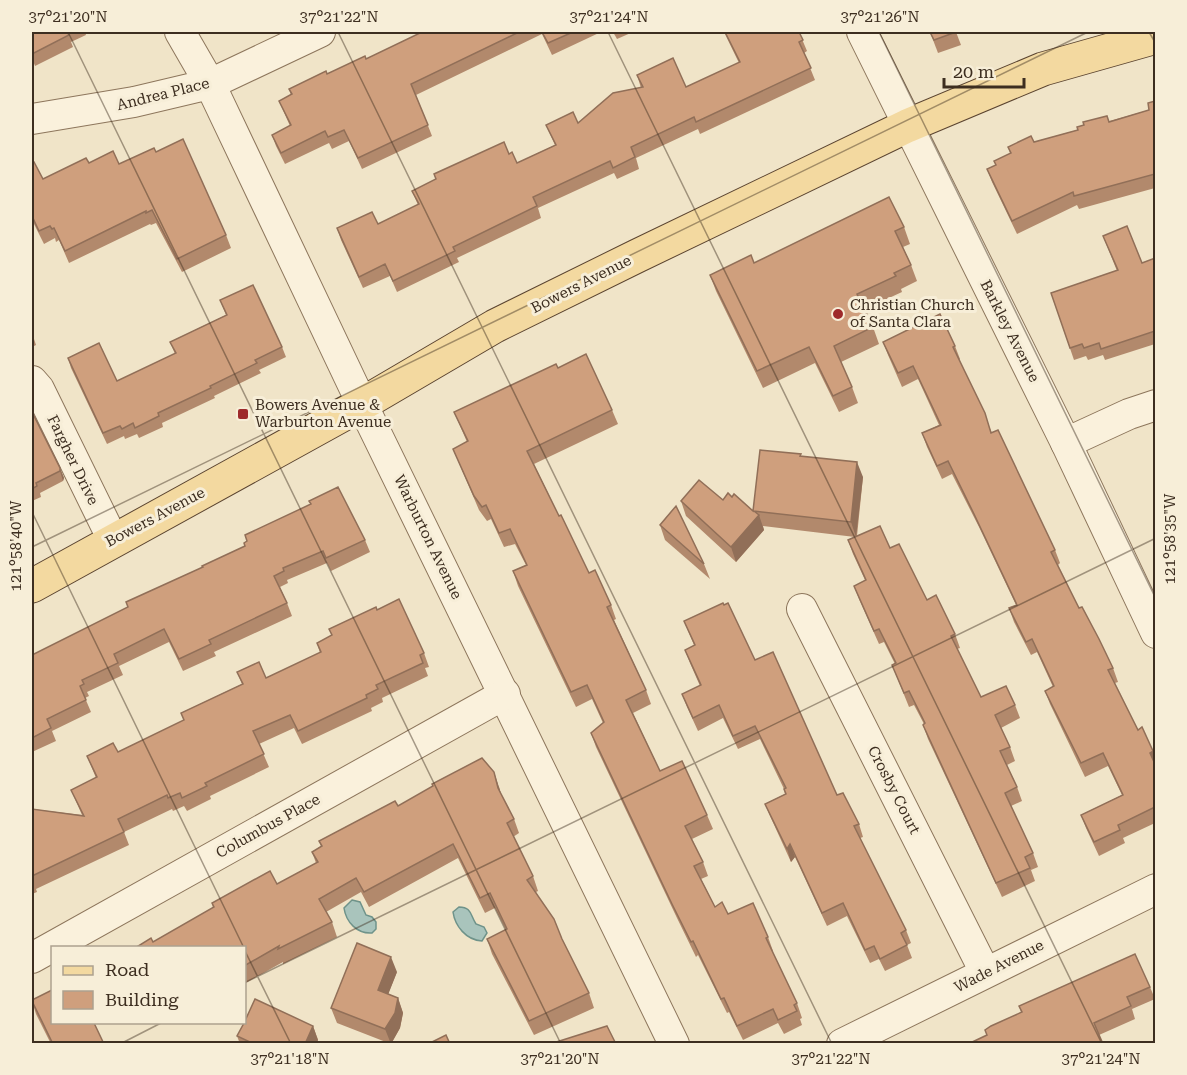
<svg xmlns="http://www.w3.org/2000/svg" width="1187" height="1075" font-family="'Roboto Serif',serif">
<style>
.water{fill:#a9c4bc;stroke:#6f938a;stroke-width:1.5}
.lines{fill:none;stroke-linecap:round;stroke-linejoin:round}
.minor-casing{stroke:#8d765c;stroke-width:32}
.major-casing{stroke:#5b4430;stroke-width:35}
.minor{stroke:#faf1dc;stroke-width:30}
.major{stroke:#f3d9a0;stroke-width:33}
.wall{fill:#b2896c}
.shaded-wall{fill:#916f58}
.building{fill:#cf9f7d;stroke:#916f58;stroke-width:1.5}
.ticks{fill:none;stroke:#3d2e20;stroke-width:1.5;stroke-opacity:0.45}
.poi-dot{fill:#9e2a2b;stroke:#f7eed8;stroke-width:2}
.labels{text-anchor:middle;stroke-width:6;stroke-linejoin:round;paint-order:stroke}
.street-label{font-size:15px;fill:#3d2e20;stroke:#f7eed8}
.poi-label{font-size:15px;fill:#3d2e20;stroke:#f7eed8;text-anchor:start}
.neatline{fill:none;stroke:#3d2e20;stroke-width:2}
.ticks-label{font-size:15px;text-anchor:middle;fill:#3d2e20}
</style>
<rect width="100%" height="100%" fill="#f0e4c8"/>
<g class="water">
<path d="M352 900 360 902 366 915 372 917 376 922V929L372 933C357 934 346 922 344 908Z"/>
<path d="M459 907C472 907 470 915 476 924L484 927 487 933 482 941C466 940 455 926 453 912Z"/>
</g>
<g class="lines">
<g class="minor-casing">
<g id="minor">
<path d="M180 32 210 84 362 404 674 1044"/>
<path d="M862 32 1066 443 1156 633"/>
<path d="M32 119 134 102 210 84 320 32"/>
<path d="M32 381 39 389 113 540"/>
<path d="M1066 443 1129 414 1156 405"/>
<path d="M802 609 985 972"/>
<path d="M32 958 505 694"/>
<path d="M842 1044 1156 889"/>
</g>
</g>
<g class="major-casing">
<path id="major" d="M32 586 362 404 495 326 637 256 907 126 1043 69 1156 37"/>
</g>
<use href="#minor" class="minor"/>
<use href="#major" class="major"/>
</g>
<g class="wall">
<path d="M32 32H85L86 35 71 42 73 47 35 66 32 58Z"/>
<path d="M422 32H601L552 55 542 34 416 95 432 136 362 169 349 141 332 149 329 143 285 164 276 146 272 135 290 126 279 101 291 95 289 89 366 59Z"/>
<path d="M613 32H633L617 39Z"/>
<path d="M724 32H799L807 51 804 53 815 80 700 134 698 129 636 158 639 169 617 179 614 173 538 208 541 218 457 258 459 262 397 292 390 276 363 288 341 240 337 228 378 224 418 205 412 191 436 180 434 174 509 154 517 163 555 145 546 125 578 123 641 88 637 75 686 87 739 63Z"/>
<path d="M930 32H956L961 45 938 53Z"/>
<path d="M1155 101V188L1079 209 1077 205 1017 234 992 182 987 169 996 165 1010 153 1008 147 1034 142 1149 110Z"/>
<path d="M156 152 226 235 231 248 182 272 156 223 151 225 150 224 69 263 59 240 56 242 55 238 44 244 33 222 32 223V163L43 179 89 163 119 164Z"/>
<path d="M904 227 910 244 903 247 911 265 917 281 901 289 902 292 865 309 873 327 879 344 841 362 852 387 858 403 839 412 815 363 763 388 716 291 710 275Z"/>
<path d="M1103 236 1142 263 1155 258V344L1105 360 1103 355 1088 360 1086 356 1074 360 1051 293 1117 271Z"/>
<path d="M220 300 282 347 286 357 259 370 261 373 214 396 215 398 162 423 163 427 139 438 137 434 125 439 124 436 107 444 71 368 68 358 117 381 175 354 170 342 226 315Z"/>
<path d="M32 333 36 345 32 347Z"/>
<path d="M883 342 955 346 960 359 959 360 992 433 1055 550 1060 563 1058 565 1079 608 1113 668 1118 682 1115 683 1138 730 1155 757V823L1123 838 1125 843 1099 856 1086 828 1081 815 1122 795 1108 766 1085 777 1050 704 1045 691 1053 687 1037 652 1031 655 1014 622 1009 608 1016 605 979 527 952 474 942 479 927 447 922 433 939 425 918 379 902 387 888 355Z"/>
<path d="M558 368 612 410 618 424 534 464 559 516 589 573 611 605 616 619 614 620 646 690 651 704 633 713 660 771 707 815 713 829 692 839 703 862 708 876 701 879 715 907 768 937 773 951 772 952 797 1003 802 1018 800 1019 802 1025 784 1034 778 1023 743 1040 729 1012 727 1013 698 955 696 957 677 918 596 747 591 733 603 723 592 699 576 707 518 586 513 571 526 565 515 544 504 547 491 519 487 521 479 510 453 449 467 442 454 412Z"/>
<path d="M32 412 60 468 64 478 63 481 40 493 41 497 32 501Z"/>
<path d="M801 456 863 477 857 536 890 548 927 600 955 634 960 648 957 649 981 697 1015 705 1020 718 1001 728 1010 747 1015 761 1007 765 1017 787 1022 801 1011 806 1033 853 1038 867 1031 870 1035 881 1002 897 928 739 923 725 924 724 914 705 909 707 892 665 895 664 884 642 879 644 859 599 854 586 865 580 853 554 848 540 855 537 763 526 764 530 736 562 686 516 681 501 723 500 732 497 753 511Z"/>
<path d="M660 525 704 564 710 579 665 540Z"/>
<path d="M245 535 365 540 370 552 331 571 327 563 287 580 288 583 280 587 287 603 292 616 214 652 216 656 183 671 169 642 119 666 123 675 87 692 89 696 85 698 91 712 52 731 56 741 32 752V655L128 607 126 602 203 567 245 546 247 541Z"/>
<path d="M377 610 424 653 429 667 425 668 428 676 382 698 383 702 371 708 372 711 302 744 294 728 259 744 269 767 210 796 211 799 187 811 184 806 173 811 172 809 124 832 129 845 36 889 37 892 32 894V809L82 815 71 790 96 778 87 756 118 752 184 721 181 713 242 684 237 672 266 678 320 653 317 643 332 636 329 629Z"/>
<path d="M684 621 755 660 837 795 859 824 863 837 860 838 906 930 911 943 907 945 912 958 885 971 879 959 870 963 847 916 827 926 795 857 791 862 770 816 765 804 785 794 784 789 760 739 738 749 723 718 698 731 687 707 682 694 700 686 690 663 685 650 694 645Z"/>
<path d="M499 787 501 794 514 819 519 833 513 837 533 876 538 891 536 892 562 941 589 993 594 1008 534 1035 492 954 487 939 506 930 495 908 485 913 458 858 369 907 361 892 326 912 332 922 337 937 283 964V962L244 984V948L213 908 212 903 277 884 316 863 312 852 321 846 319 841 398 806Z"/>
<path d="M397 972 388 994 398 998 403 1013 400 1028 391 1044 337 1023 331 1008Z"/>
<path d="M1150 987 1155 999 1132 1009 1135 1019 1099 1035H986L1021 1012 1019 1006Z"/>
<path d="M32 1001 104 1044H51L36 1014Z"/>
<path d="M313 1026 318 1040 316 1044H240L237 1036Z"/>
</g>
<g class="shaded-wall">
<path d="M857 462 863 477 856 537 851 522Z"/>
<path d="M60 468 64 478 63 481 60 471Z"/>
<path d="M759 515 764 530 736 562 731 547Z"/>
<path d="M1153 751 1155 757V766L1150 753Z"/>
<path d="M494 772 499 787 503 802 498 788Z"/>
<path d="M790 844 795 857 791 862 787 849Z"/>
<path d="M391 957 397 972 384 1005 378 990Z"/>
<path d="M398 998 403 1013 400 1028 391 1044 385 1029Z"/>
<path d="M313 1026 318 1040 316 1044H305Z"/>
</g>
<g class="building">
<path d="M32 32H67L69 35 32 54Z"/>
<path d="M422 32H519L411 84 428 125 358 158 344 130 328 137 325 131 281 153 272 135 291 125 279 101 292 94 289 89 326 71 327 74 365 56 366 59Z"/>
<path d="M542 32H573L548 43Z"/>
<path d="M725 32H799L803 40 799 42 811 68 696 122 694 117 631 147 635 157 613 168 610 161 533 197 537 206 453 247 455 251 393 281 385 264 359 277 337 228 372 212 378 224 419 204 412 191 436 179 434 174 504 142 509 154 512 152 517 163 556 145 546 125 573 112 578 123 613 93 643 87 637 75 673 58 686 87 740 62Z"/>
<path d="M930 32H956L934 40Z"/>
<path d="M1155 101V174L1074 196 1073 192 1012 221 987 169 996 165 994 161 1011 153 1008 147 1031 136 1034 142 1078 130 1077 127 1084 125 1083 122 1107 116 1109 122 1149 110 1148 103Z"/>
<path d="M183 139 226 235 177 259 152 210 146 213V211L65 251 54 228 52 229 50 226 39 231 32 216V163L34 162 43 179 86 158 89 163 113 151 119 164 154 148 156 152Z"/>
<path d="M889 197 904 227 895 231 911 265 894 273 896 276 857 294 873 327 834 346 852 387 833 396 809 347 757 371 710 275 751 255 754 263Z"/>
<path d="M1127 226 1142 263 1155 258V331L1101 349 1099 343 1084 348 1082 344 1070 348 1051 293 1118 270 1103 236Z"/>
<path d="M253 285 282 347 255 360 257 363 210 386 211 388 158 413 159 416 135 428 133 423 122 429 120 426 103 433 68 358 99 343 117 381 176 353 170 342 227 315 220 300Z"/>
<path d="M940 314 955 346 953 347 985 413 991 433 998 430 1055 550 1051 552 1079 608 1082 607 1099 639 1113 668 1108 670 1138 730 1142 727 1153 751 1150 753 1155 764V807L1118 825 1120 830 1094 842 1081 815 1123 795 1103 753 1081 763 1045 691 1054 686 1032 639 1026 642 1009 608 1017 605 974 514 948 461 937 466 922 433 941 425 913 366 898 373 883 342Z"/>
<path d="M586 354 612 410 527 451 559 516 561 515 589 573 595 570 611 605 607 607 646 690 626 700 660 771 682 761 707 815 685 826 703 862 694 866 715 907 722 902 728 914 753 903 768 937 766 938 797 1003 794 1005 797 1011 778 1020 773 1009 737 1026 724 998 721 999 693 941 691 942 672 904 591 733 604 722 587 685 571 692 513 571 527 565 510 529 499 533 486 505 482 507 474 496 453 449 468 441 454 412 556 364 558 368Z"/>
<path d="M32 412 60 468V471L36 483 37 486 32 489Z"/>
<path d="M760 450 801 454 800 456 857 462 851 522 754 511 759 515 731 547 681 501 699 480 723 500 728 493 732 497 734 494 753 511Z"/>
<path d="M338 487 365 540 326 558 323 551 283 568 284 571 274 576 287 603 209 640 211 644 179 659 164 629 114 654 118 663 82 680 84 684 80 686 86 700 47 719 51 728 32 738V655L128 607 126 602 203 567 202 566 245 546 244 543 247 541 245 535 311 504 309 501Z"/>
<path d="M676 506 704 564 660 525Z"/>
<path d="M880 526 890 548 899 544 927 600 936 595 955 634 951 636 981 697 1006 686 1015 705 995 715 1010 747 1000 751 1017 787 1005 793 1033 853 1025 857 1030 868 996 883 923 725 925 723 909 691 904 693 892 665 896 663 879 629 874 631 854 586 866 580 848 540Z"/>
<path d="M399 599 424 653 420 655 423 663 376 685 378 689 366 695 367 698 298 731 290 715 253 731 264 754 205 783 207 786 182 798 180 793 168 798 167 795 118 819 124 832 32 876V809L84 816 71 790 97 777 87 756 113 743 118 752 184 720 181 713 243 684 237 672 259 662 266 678 321 652 317 643 332 635 329 629 376 607 377 610Z"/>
<path d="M723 603 724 605 728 603 755 660 773 652 837 795 843 793 859 824 854 826 906 930 901 933 907 945 880 959 874 946 865 950 843 903 822 913 790 844 787 849 765 804 786 794 784 789 786 788 755 726 733 736 719 705 693 718 682 694 701 685 685 650 695 645 684 621Z"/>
<path d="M482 758 494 772 498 788 514 819 507 823 533 876 527 880 554 919 562 939 589 993 529 1021 487 939 507 929 490 893 480 898 453 844 364 892 356 878 319 899 332 922 278 949 279 946 244 966V948H135L151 938 153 942 214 907 212 903 270 871 277 884 318 862 312 852 322 846 319 841 395 801 398 806 433 786 432 784Z"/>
<path d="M357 943 391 957 378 990 398 998 395 1013 385 1029 331 1008Z"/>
<path d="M1135 954 1150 987 1127 997 1131 1006 1094 1023 1103 1044H968L987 1035 985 1030 991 1026 1022 1012 1019 1006Z"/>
<path d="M52 990V1023H94L104 1044H53L32 1001V1000Z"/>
<path d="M255 999 313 1026 305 1044H254L237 1036 244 1023Z"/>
<path d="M607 1026 616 1044H550Z"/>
<path d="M446 1035 450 1044H428Z"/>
</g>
<path class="ticks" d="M68 32 561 1044M338 32 832 1044M608 32 1102 1044M879 32 1156 599M1149 32 1156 44M32 512 244 948M32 547 1088 32M244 949 291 1044M244 983 1156 538M120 1044 163 1022"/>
<g class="poi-dot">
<circle cx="838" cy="314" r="6"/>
<rect x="237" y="408" width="12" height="12" rx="3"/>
</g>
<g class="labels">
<g class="street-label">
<text transform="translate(163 94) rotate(-14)" y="5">Andrea Place</text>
<text transform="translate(581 284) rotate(-27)" y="5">Bowers Avenue</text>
<text transform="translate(1010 331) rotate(63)" y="5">Barkley Avenue</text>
<text transform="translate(73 460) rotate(64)" y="5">Fargher Drive</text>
<text transform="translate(155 517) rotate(-28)" y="5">Bowers Avenue</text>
<text transform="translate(428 537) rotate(64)" y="5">Warburton Avenue</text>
<text transform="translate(894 790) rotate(63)" y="5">Crosby Court</text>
<text transform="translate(268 826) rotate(-29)" y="5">Columbus Place</text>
<text transform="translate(999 966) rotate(-27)" y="5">Wade Avenue</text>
</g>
<g class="poi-label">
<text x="850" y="310">Christian Church<tspan x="850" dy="17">of Santa Clara</tspan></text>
<text x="255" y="410">Bowers Avenue &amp;<tspan x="255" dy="17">Warburton Avenue</tspan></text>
</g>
</g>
<rect width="1187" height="1075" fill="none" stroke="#f7eed8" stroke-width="66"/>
<rect x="51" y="946" width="195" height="78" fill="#f7eed8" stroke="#ada18e" stroke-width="1.5"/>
<rect x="63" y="966" width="30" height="9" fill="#f3d9a0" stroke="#ada18e" stroke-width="1.5"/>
<text x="105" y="976" font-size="18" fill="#3d2e20">Road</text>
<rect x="63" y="991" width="30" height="18" fill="#cf9f7d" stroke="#ada18e" stroke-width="1.5"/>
<text x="105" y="1006" font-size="18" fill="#3d2e20">Building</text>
<path d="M944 78v9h80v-9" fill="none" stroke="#3d2e20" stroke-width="3"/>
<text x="953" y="78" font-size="18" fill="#3d2e20" stroke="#f7eed8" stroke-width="4.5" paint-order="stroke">20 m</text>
<rect x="33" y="33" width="1121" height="1009" class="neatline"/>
<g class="ticks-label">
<text x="68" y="22">37°21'20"N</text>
<text x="339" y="22">37°21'22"N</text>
<text x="609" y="22">37°21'24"N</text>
<text x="880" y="22">37°21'26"N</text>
<text transform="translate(1170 539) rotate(-90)" y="5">121°58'35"W</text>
<text transform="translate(16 546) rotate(-90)" y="5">121°58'40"W</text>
<text x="290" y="1064">37°21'18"N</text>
<text x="560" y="1064">37°21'20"N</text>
<text x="831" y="1064">37°21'22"N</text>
<text x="1101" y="1064">37°21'24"N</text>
</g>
</svg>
